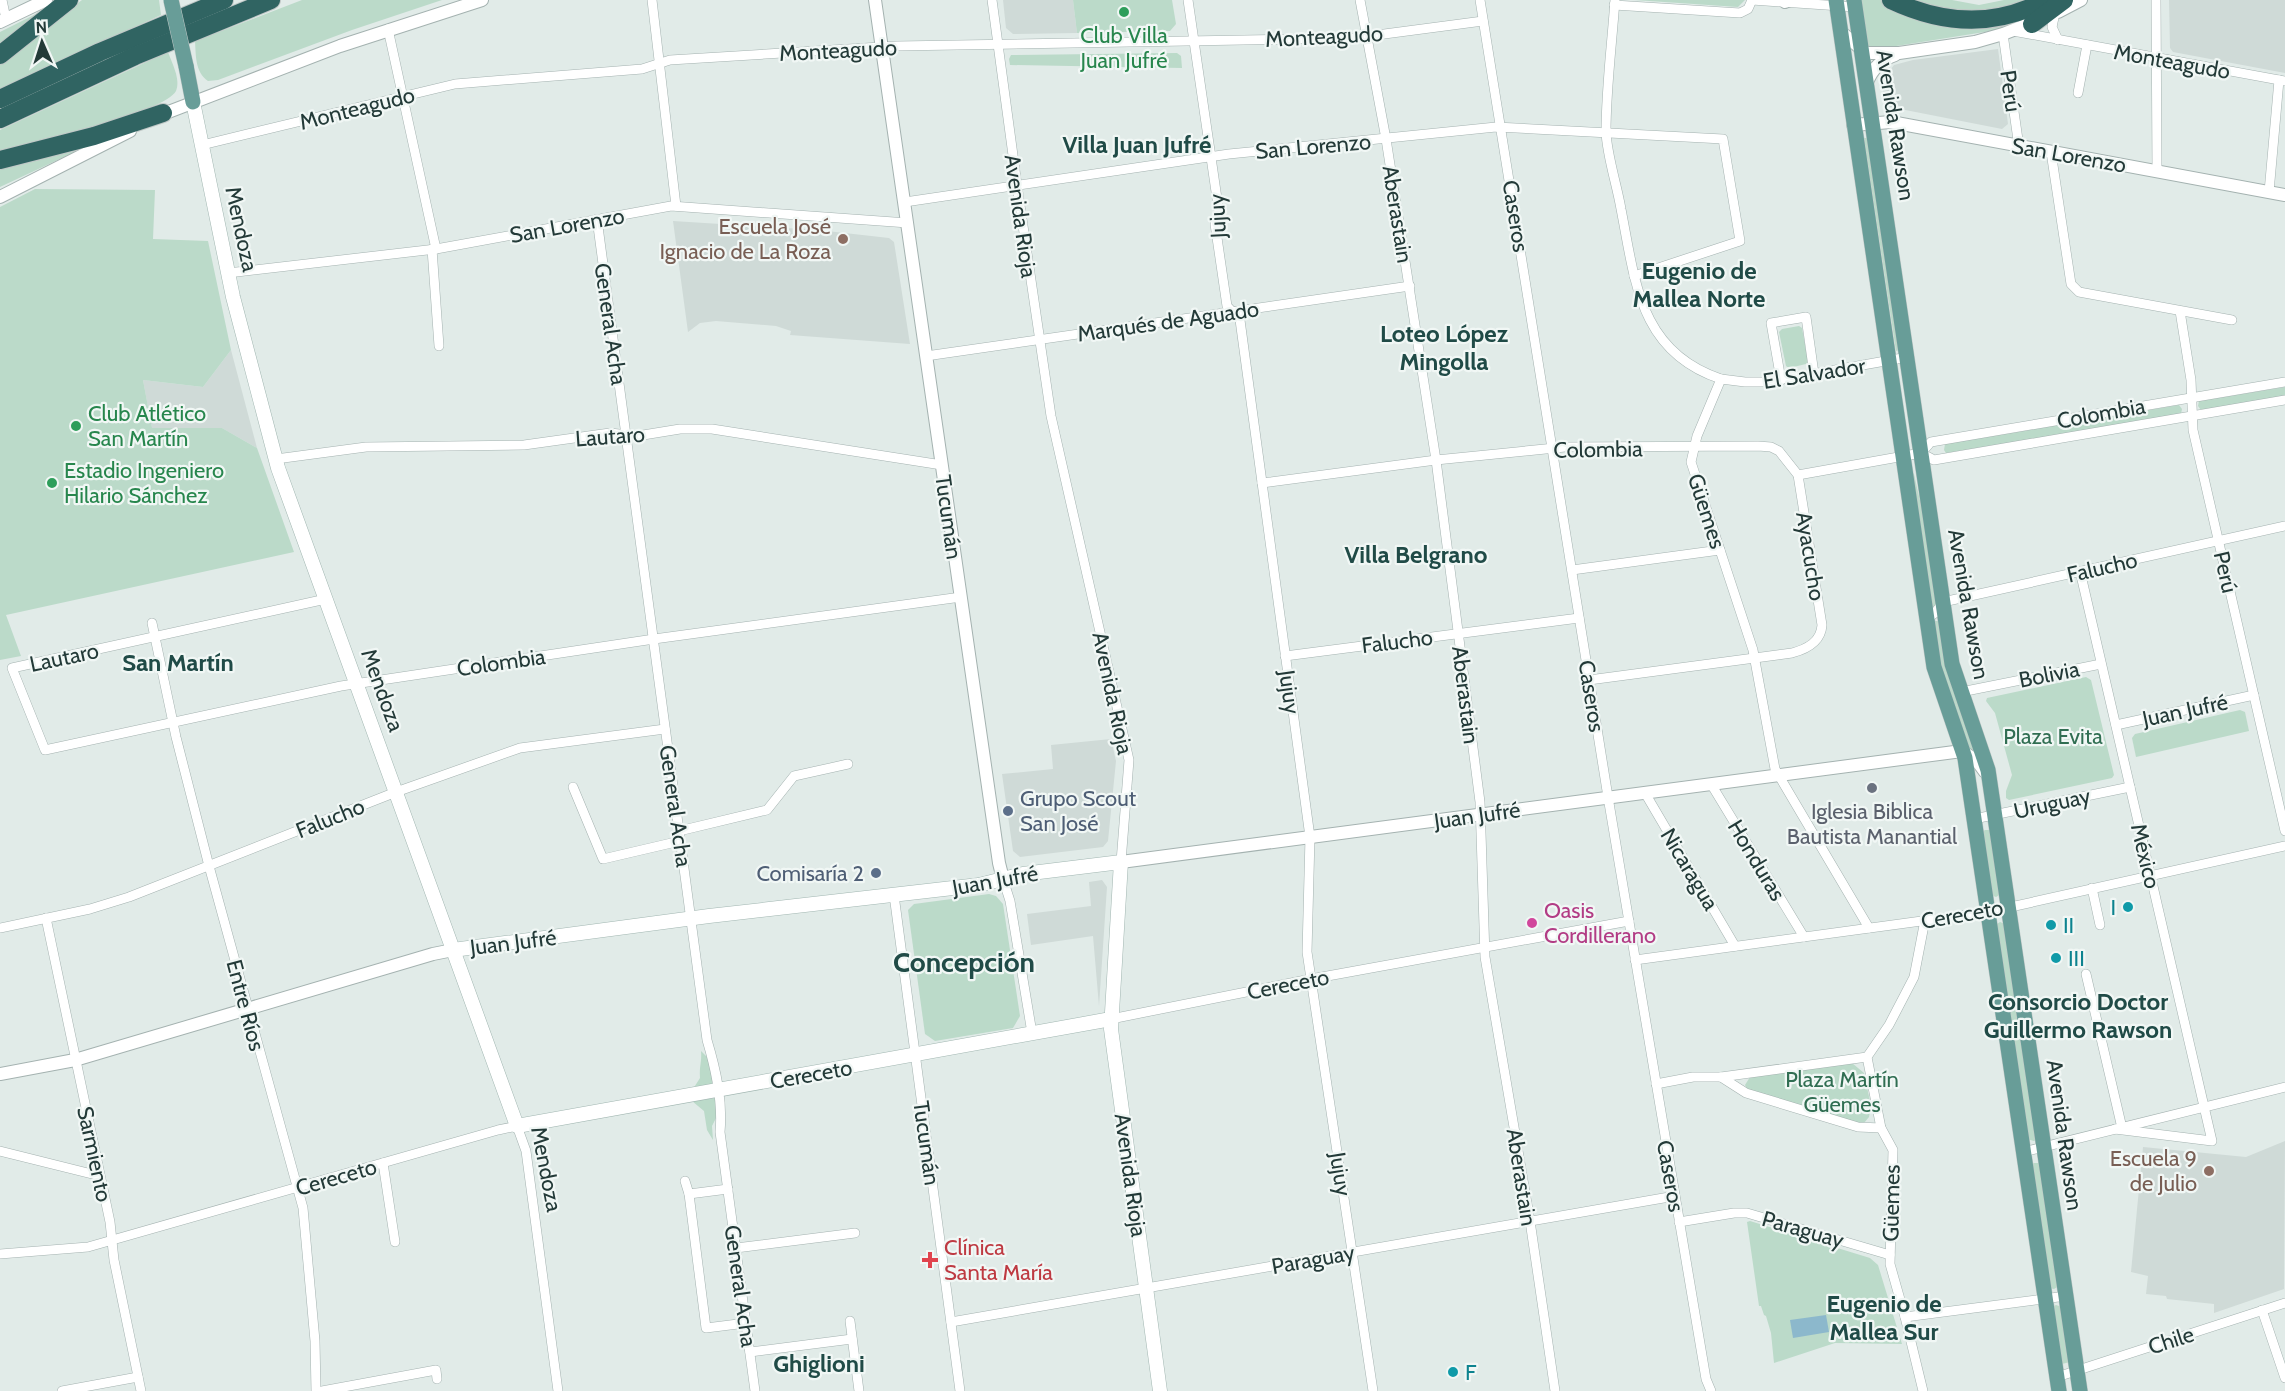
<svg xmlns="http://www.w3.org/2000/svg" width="2285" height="1391" font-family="Cabin,sans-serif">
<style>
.built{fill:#cfdad7}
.green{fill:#bbdac9}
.water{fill:#8cb8cc}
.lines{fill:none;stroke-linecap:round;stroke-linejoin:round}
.minor-casing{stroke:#a4b2b0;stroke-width:10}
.tertiary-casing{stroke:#a4b2b0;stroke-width:14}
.secondary-casing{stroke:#a1b6b1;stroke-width:15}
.primary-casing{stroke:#c1c8c7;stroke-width:16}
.motorway-casing{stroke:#c1c8c7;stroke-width:20}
.minor{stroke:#fff;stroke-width:9}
.tertiary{stroke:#fff;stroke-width:12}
.secondary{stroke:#fff;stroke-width:14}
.primary{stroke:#689d98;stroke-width:15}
.motorway{stroke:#306462;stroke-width:18}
.primary-bridge-casing{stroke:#c1c8c7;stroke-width:16;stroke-linecap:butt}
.primary-bridge{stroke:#689d98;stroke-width:15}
.leisure-dot{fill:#2e9e5b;stroke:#f1f7f5;stroke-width:2}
.education-dot{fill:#8d6e63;stroke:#f1f7f5;stroke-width:2}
.worship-dot{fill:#6b7280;stroke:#f1f7f5;stroke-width:2}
.service-dot{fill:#5c6f8a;stroke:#f1f7f5;stroke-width:2}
.culture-dot{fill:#0f9aa8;stroke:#f1f7f5;stroke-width:2}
.hotel-dot{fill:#d1479c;stroke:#f1f7f5;stroke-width:2}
.health-dot{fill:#e0444e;stroke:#f1f7f5;stroke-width:2}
.labels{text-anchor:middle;stroke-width:4.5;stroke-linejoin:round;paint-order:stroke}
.leisure-label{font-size:22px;fill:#27864d;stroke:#f1f7f5;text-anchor:start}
.street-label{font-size:22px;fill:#233a38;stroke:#f1f7f5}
.education-label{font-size:22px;fill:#785e54;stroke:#f1f7f5;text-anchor:end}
.park-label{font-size:22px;fill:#306e52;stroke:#f1f7f5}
.service-label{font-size:22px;fill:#4e5e75;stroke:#f1f7f5;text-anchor:start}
.worship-label{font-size:22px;fill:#5b616d;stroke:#f1f7f5}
.culture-label{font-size:22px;fill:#0d838f;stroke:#f1f7f5;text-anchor:start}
.hotel-label{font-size:22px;fill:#b23c85;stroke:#f1f7f5;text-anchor:start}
.health-label{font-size:22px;fill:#be3a42;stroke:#f1f7f5;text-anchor:start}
.neighbourhood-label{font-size:24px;font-weight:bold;fill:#204b47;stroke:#f1f7f5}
.district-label{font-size:28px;font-weight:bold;fill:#204b47;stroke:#f1f7f5}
</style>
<rect width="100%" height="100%" fill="#e1ebe8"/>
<g class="built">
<path d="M1003 0H1073L1077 33 1013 34 1006 28Z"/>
<path d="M2169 0H2285V73L2173 52 2170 48Z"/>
<path d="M1998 49 2008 124 2002 129 1885 106 1882 81 1894 65 1913 60Z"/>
<path d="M673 221 818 230 889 238 894 242 910 344 790 335 791 331 776 326 716 321 700 323 688 332Z"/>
<path d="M231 350 257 448 222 428 152 429 143 380 203 387Z"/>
<path d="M1111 739 1116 761 1108 841 1103 847 1020 857 1013 851 1002 774 1053 769 1051 745Z"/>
<path d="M1102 880 1107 887 1099 1006 1093 936 1031 945 1027 914 1091 906 1089 882Z"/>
<path d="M2285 1141 2284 1289 2214 1313V1304L2167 1299 2166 1296 2146 1294 2148 1276 2131 1272 2143 1147 2246 1157Z"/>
</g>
<g class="green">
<path d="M82 0H159L161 15 0 89V63Z"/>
<path d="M302 0H442L352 30 218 80 208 81C195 72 196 56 195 41Z"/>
<path d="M1073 0H1172L1176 24 1170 31 1077 33Z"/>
<path d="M1635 0H1745L1738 7Z"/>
<path d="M1860 0H1881L1910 13 2048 8 2011 26 1991 31 1871 50 1869 49Z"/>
<path d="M1902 0H1952L1979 5 2004 0H2037L1976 17Z"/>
<path d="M48 8 0 46V32Z"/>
<path d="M168 52C172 63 181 80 176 91 165 112 28 147 0 156V130Z"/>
<path d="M1177 53 1181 56 1182 68 1010 65 1009 59 1011 55Z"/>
<path d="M1864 138H1868L1899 350 1896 351Z"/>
<path d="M96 142 0 187V169Z"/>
<path d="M35 189 155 190 153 239 208 241 231 350 203 387 143 380 152 428H222L257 448 294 552 6 615 21 656 0 660V207Z"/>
<path d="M1799 326 1802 328 1808 361 1806 364 1789 368 1786 366 1779 332 1782 329Z"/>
<path d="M2285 387V396L2201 410 2198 406 2199 401Z"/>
<path d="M2179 405 2182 409 2181 414 1946 453 1944 450 1945 444Z"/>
<path d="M1912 473 1914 474 1923 514 1936 604 1932 610Z"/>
<path d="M1934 621H1938L1974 752 1968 748 1943 681Z"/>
<path d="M2086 677 2091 680 2114 775 2112 778 2009 800 2006 798V791L2012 775 1995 713 1986 701 1987 698Z"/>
<path d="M2240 710 2245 712 2249 731 2136 757 2132 738 2135 734Z"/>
<path d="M1985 830H1990L2001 894 1996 897 1991 895 1982 832Z"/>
<path d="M989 894 996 896 1003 904 1020 1016 1013 1028 935 1041 925 1034 908 910 914 904Z"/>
<path d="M2000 922 2005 924 2037 1139 2034 1141 2027 1139 1997 924Z"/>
<path d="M701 1051 709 1059 713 1081 711 1085 693 1089 700 1078C699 1066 702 1062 701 1051Z"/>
<path d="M1852 1063 1864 1073 1871 1106 1869 1117 1864 1123 1856 1124 1747 1089 1745 1085 1750 1077Z"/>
<path d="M716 1098 717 1116 712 1126 713 1140 707 1130 704 1111 692 1101Z"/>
<path d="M2034 1163H2039L2059 1286 2054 1289 2049 1288 2031 1165Z"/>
<path d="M1750 1221 1870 1258 1878 1265 1902 1344 1835 1343 1774 1363 1771 1333 1766 1316 1764 1315 1761 1306H1759L1747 1222Z"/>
<path d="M2056 1305 2062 1307 2070 1362 2062 1364 2054 1306Z"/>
</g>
<path class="water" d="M1826 1315 1829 1332 1793 1338 1790 1320Z"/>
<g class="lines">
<g class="minor-casing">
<g id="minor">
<path d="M2 0 6 19"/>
<path d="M652 0 676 206"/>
<path d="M992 0 1017 185 1051 416 1129 760 1121 862"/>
<path d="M1188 0 1220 219 1215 224 1227 306 1240 320 1310 837 1307 952 1373 1391"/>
<path d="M1360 0 1386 139 1436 460 1480 802 1485 957 1530 1221 1555 1391"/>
<path d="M1480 0 1608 797 1706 1379 1711 1391"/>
<path d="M1615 0C1612 43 1606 89 1606 132 1607 156 1617 185 1621 209 1635 280 1639 352 1721 379L1697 436 1691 462 1753 650 1775 769 1869 928"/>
<path d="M1752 0 1855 7"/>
<path d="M2156 0 2157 171"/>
<path d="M1614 5 1740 13 1748 9 1752 0"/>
<path d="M2056 8 2052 27 2058 40"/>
<path d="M388 29 436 249"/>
<path d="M2013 31 2285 81"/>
<path d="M2003 34 2019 147"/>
<path d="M2078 93 2087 45"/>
<path d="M202 145 455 84 642 69 670 60 897 46 1354 38 1483 21"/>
<path d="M2051 152 2071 284 2079 292 2232 320"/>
<path d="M2269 192 2279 80"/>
<path d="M905 202 1229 154 1496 127 1723 139 1740 241 1634 276"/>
<path d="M597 219 707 1040C716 1070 723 1101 720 1132L755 1391"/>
<path d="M432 249 439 346"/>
<path d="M228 273 436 249 671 206 908 223"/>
<path d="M2180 311 2191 380 2193 430 2285 831"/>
<path d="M926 356 1410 286"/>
<path d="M1721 379 1745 382H1767L1908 357"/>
<path d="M1781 380 1771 323 1806 317 1814 374"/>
<path d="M1921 453 1934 460 2285 400"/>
<path d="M276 459 366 447 524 445 610 433 637 436 680 429H712L942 465"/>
<path d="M1798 475 1921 453 1931 442 2285 382"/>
<path d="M1262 483 1436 460 1565 447 1758 446 1771 447 1779 451 1798 475 1822 625C1821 642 1807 649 1792 653L1589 680"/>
<path d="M1572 570 1720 550"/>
<path d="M2080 571 2212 1141 2115 1129"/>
<path d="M326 599 12 668 45 750 341 686 654 639 961 597"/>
<path d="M1926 620 1935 613 1943 602 2285 526"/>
<path d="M152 623 176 737 209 866 303 1208 315 1341 316 1391"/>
<path d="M1285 656 1579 618"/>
<path d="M1961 692 2101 664"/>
<path d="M2116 725 2254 695"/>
<path d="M1711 784 1804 937"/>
<path d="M573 787 603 859 680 841"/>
<path d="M1645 793 1735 946"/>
<path d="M1974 819 2130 787"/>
<path d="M679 831 767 810 794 776 848 764"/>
<path d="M1003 879 1010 901 1032 1033"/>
<path d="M2092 888 2100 925"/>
<path d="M894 895 960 1391"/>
<path d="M46 918 110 1222 114 1260 141 1391"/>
<path d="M0 928 90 909 129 897 396 792 520 748 665 729"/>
<path d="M1635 960 1988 912 2285 846"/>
<path d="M2086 974 2122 1128"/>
<path d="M1111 1019 1311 979 1629 921"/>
<path d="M1721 1077 1746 1093 1858 1127 1881 1128"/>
<path d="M1656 1084 1693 1077H1721L1867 1057"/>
<path d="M0 1151 100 1176"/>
<path d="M2023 1152 2285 1087"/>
<path d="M383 1163 395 1242"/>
<path d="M685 1181 689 1194 706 1328 746 1323"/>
<path d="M689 1194 728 1189"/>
<path d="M1679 1222 1734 1213H1747L1890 1255"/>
<path d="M736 1248 855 1233"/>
<path d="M0 1254 88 1247 498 1130 517 1126 526 1151 558 1391"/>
<path d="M2262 1310 2285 1378"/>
<path d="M1905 1317 2066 1296"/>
<path d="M850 1321 859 1391"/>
<path d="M951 1322 1675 1196"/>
<path d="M750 1352 852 1339"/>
<path d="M2057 1377 2285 1303"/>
<path d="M62 1391 138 1377"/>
<path d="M322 1391 436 1370 437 1379"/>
<path d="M1923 1391 1905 1317 1890 1264 1893 1150 1881 1128 1867 1057 1889 1025 1914 977 1925 920"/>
</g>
</g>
<g class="tertiary-casing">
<g id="tertiary">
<path d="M875 0 999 863 1003 879"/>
<path d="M1785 2 1790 0"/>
<path d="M2058 12 2081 0"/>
<path d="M0 22 46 0"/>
<path d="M1840 31 1866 53H1899L1975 42 2003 34 2039 20"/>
<path d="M1867 82C1873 68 1881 60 1895 55"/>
<path d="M158 116 340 46 482 0"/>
<path d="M1853 125 1891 122 2285 195"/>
<path d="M0 197 130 131"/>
<path d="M1121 862 1962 751 1977 761 1985 772"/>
<path d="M0 1074 75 1060 433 954 453 950"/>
</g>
</g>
<g class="secondary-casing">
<g id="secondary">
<path d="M193 102 233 297 278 468 517 1126 1111 1019"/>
<path d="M453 950 709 916 979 885 1023 874 1121 862 1111 1029 1160 1391"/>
</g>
</g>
<g class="primary-casing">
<g id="primary">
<path d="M1836 0 1934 667 1965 758 2059 1391"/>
<path d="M1854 0 1952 664 1988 770 2080 1391"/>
<path d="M186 66 193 102"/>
</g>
</g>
<g class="motorway-casing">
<g id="motorway">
<path d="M1891 0C1942 24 1995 28 2046 0"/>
<path d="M2032 24 2064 0"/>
<path d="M0 55 69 0"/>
<path d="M0 99 100 52 224 0"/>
<path d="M0 119 135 56 271 0"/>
<path d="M0 160 94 136 163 113"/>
</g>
</g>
<use href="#minor" class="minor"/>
<use href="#tertiary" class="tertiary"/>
<use href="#secondary" class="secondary"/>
<use href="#primary" class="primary"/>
<use href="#motorway" class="motorway"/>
<g class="primary-bridge-casing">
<path id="primary-bridge" d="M171 0 186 66"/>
</g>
<use href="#primary-bridge" class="primary-bridge"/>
</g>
<g class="leisure-dot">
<circle cx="1124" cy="12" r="6"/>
<circle cx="76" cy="426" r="6"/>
<circle cx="52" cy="483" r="6"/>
</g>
<g class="education-dot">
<circle cx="843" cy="239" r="6"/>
<circle cx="2209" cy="1171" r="6"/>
</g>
<circle class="worship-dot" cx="1872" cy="788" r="6"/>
<g class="service-dot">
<circle cx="1008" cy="811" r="6"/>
<circle cx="876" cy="873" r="6"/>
</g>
<g class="culture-dot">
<circle cx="2128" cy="907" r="6"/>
<circle cx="2051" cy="925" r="6"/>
<circle cx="2056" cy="958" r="6"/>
<circle cx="1453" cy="1372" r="6"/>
</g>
<circle class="hotel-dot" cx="1532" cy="923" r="6"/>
<path class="health-dot" d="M927 1251h6v6h6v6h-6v6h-6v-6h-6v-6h6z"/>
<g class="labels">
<g class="leisure-label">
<text x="1124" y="43" text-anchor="middle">Club Villa<tspan x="1124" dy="25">Juan Jufré</tspan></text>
<text x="88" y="421">Club Atlético<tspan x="88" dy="25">San Martín</tspan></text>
<text x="64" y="478">Estadio Ingeniero<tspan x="64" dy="25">Hilario Sánchez</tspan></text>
</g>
<g class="street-label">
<text transform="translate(1324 36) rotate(-3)" y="8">Monteagudo</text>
<text transform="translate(838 50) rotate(-3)" y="8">Monteagudo</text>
<text transform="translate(2172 61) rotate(10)" y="8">Monteagudo</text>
<text transform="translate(2011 91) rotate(82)" y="8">Perú</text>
<text transform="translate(357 108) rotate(-14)" y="8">Monteagudo</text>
<text transform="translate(1896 125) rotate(81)" y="8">Avenida Rawson</text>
<text transform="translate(1313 146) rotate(-5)" y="8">San Lorenzo</text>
<text transform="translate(2069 155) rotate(10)" y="8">San Lorenzo</text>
<text transform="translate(1398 214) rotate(81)" y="8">Aberastain</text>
<text transform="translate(1021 216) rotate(82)" y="8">Avenida Rioja</text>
<text transform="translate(1217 216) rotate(-93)" y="8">Jujuy</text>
<text transform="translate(1516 216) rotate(81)" y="8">Caseros</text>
<text transform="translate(567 225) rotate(-10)" y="8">San Lorenzo</text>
<text transform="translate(242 229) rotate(78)" y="8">Mendoza</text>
<text transform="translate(1168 321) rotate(-8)" y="8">Marqués de Aguado</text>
<text transform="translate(611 324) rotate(82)" y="8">General Acha</text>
<text transform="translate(1814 373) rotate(-9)" y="8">El Salvador</text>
<text transform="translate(2101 413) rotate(-10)" y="8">Colombia</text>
<text transform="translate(610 436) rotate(-4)" y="8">Lautaro</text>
<text transform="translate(1598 449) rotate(-1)" y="8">Colombia</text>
<text transform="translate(1707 511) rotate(72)" y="8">Güemes</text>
<text transform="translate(949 517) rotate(82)" y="8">Tucumán</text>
<text transform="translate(1811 556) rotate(81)" y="8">Ayacucho</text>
<text transform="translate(2102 567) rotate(-13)" y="8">Falucho</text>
<text transform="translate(2226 572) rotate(77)" y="8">Perú</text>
<text transform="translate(1969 604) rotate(80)" y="8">Avenida Rawson</text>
<text transform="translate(1397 641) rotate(-7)" y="8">Falucho</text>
<text transform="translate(64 657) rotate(-12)" y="8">Lautaro</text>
<text transform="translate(501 662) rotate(-8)" y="8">Colombia</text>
<text transform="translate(2049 674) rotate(-11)" y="8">Bolivia</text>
<text transform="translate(383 690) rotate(70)" y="8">Mendoza</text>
<text transform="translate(1290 692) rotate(82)" y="8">Jujuy</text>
<text transform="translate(1113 693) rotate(78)" y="8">Avenida Rioja</text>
<text transform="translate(1466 695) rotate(83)" y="8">Aberastain</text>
<text transform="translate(1592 696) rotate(81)" y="8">Caseros</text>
<text transform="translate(2185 710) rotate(-12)" y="8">Juan Jufré</text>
<text transform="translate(2052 803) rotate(-12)" y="8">Uruguay</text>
<text transform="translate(676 806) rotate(82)" y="8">General Acha</text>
<text transform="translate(1477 815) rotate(-8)" y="8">Juan Jufré</text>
<text transform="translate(330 818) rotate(-22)" y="8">Falucho</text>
<text transform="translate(2146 856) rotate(77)" y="8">México</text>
<text transform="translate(1757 860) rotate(59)" y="8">Honduras</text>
<text transform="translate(1690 869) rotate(59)" y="8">Nicaragua</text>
<text transform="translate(995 880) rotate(-10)" y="8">Juan Jufré</text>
<text transform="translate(1962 914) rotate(-10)" y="8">Cereceto</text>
<text transform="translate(513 942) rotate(-7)" y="8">Juan Jufré</text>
<text transform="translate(1288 984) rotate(-11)" y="8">Cereceto</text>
<text transform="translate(246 1005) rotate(75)" y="8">Entre Ríos</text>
<text transform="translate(811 1074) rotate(-10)" y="8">Cereceto</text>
<text transform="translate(2065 1135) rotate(82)" y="8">Avenida Rawson</text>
<text transform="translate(927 1143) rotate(82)" y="8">Tucumán</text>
<text transform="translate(95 1154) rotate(78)" y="8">Sarmiento</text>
<text transform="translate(547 1169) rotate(79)" y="8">Mendoza</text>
<text transform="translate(1341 1174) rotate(81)" y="8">Jujuy</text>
<text transform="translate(1131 1175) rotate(82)" y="8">Avenida Rioja</text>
<text transform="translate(1671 1176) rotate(80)" y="8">Caseros</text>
<text transform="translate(336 1177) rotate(-16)" y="8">Cereceto</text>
<text transform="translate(1522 1177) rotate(81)" y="8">Aberastain</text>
<text transform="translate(1891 1203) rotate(-89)" y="8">Güemes</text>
<text transform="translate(1803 1229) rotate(16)" y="8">Paraguay</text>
<text transform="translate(1313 1259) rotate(-10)" y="8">Paraguay</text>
<text transform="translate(741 1286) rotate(82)" y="8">General Acha</text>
<text transform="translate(2171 1340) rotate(-18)" y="8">Chile</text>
</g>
<g class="education-label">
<text x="831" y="234">Escuela José<tspan x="831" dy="25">Ignacio de La Roza</tspan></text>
<text x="2197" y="1166">Escuela 9<tspan x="2197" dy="25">de Julio</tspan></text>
</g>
<g class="park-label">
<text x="2053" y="744">Plaza Evita</text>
<text x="1842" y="1087">Plaza Martín<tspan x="1842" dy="25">Güemes</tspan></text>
</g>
<g class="service-label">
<text x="1020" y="806">Grupo Scout<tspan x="1020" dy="25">San José</tspan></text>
<text x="864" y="881" text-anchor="end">Comisaría 2</text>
</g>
<g class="worship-label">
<text x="1872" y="819">Iglesia Biblica<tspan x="1872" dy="25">Bautista Manantial</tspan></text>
</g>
<g class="culture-label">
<text x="2116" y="915" text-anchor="end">I</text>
<text x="2063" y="933">II</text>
<text x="2068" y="966">III</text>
<text x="1465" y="1380">F</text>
</g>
<g class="hotel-label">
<text x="1544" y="918">Oasis<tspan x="1544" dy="25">Cordillerano</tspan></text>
</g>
<g class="health-label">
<text x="944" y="1255">Clínica<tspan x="944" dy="25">Santa María</tspan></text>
</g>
<g class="neighbourhood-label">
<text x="1137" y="153">Villa Juan Jufré</text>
<text x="1699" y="279">Eugenio de<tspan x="1699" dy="28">Mallea Norte</tspan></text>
<text x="1444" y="342">Loteo López<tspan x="1444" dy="28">Mingolla</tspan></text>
<text x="1416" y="563">Villa Belgrano</text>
<text x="178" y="671">San Martín</text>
<text x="2078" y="1010">Consorcio Doctor<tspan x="2078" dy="28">Guillermo Rawson</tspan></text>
<text x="1884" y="1312">Eugenio de<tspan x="1884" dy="28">Mallea Sur</tspan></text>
<text x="819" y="1372">Ghiglioni</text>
</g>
<g class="district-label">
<text x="964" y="972">Concepción</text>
</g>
</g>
<g transform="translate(42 42) rotate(357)" stroke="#f1f7f5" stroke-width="4.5" paint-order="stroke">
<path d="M0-4.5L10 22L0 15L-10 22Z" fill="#233a38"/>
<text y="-9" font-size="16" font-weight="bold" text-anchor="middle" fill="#233a38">N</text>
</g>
</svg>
